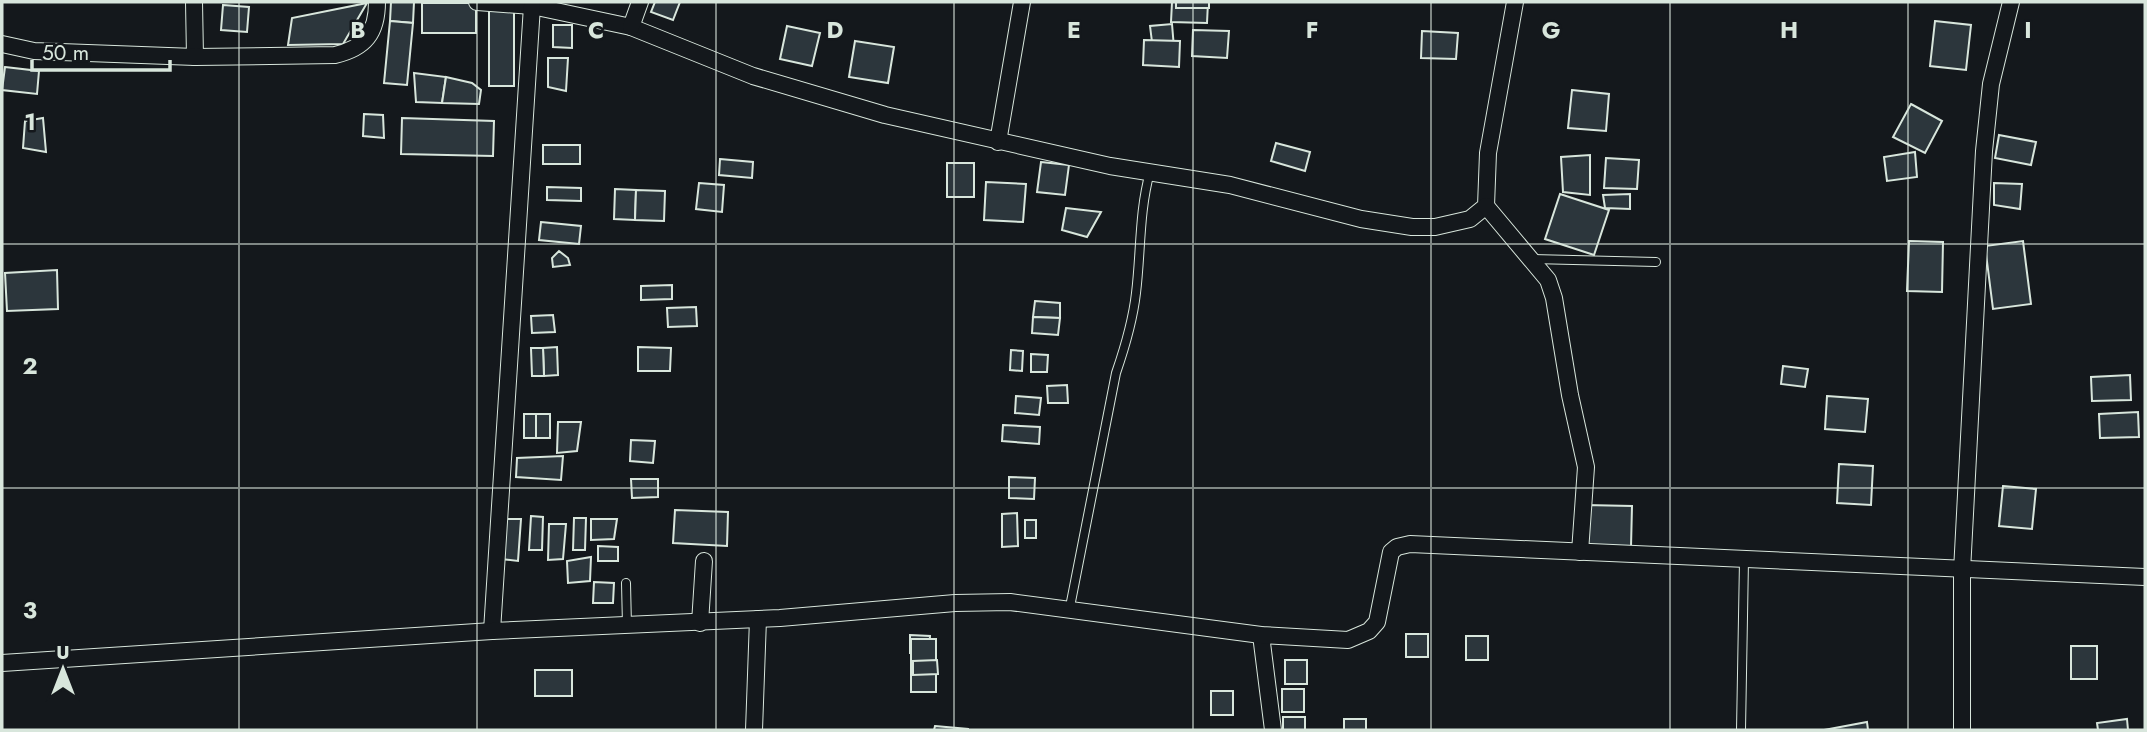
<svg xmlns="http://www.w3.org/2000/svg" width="2147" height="732" font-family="Jost,sans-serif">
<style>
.building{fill:#2c363c;stroke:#d8e6dc;stroke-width:2}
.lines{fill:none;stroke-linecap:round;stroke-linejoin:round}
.service-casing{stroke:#d8e6dc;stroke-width:10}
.minor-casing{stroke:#d8e6dc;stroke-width:18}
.service{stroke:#14181c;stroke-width:8}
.minor{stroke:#14181c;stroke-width:16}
.grid{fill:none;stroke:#d8e6dc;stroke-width:2;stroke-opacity:0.55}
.grid-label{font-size:23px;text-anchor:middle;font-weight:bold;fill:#d8e6dc;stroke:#14181c;stroke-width:5;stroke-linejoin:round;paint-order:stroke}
</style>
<rect width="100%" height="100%" fill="#14181c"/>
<g class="building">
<path d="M391 2H414L413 23 390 21Z"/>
<path d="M655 2H680L673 20 651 12Z"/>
<path d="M1172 2H1208L1207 23 1171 22Z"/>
<rect x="1176" y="2" width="33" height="6"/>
<path d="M367 3 343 44 288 45 292 18Z"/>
<rect x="422" y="3" width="54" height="30"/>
<path d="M223 5 249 7 247 32 221 30Z"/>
<rect x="489" y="8" width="25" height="78"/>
<path d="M390 21 413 23 407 85 384 83Z"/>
<path d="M1935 21 1971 25 1966 70 1930 66Z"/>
<path d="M1172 24 1174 48 1153 50 1150 26Z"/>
<path d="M553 25H572V48L553 47Z"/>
<path d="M787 26 820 33 812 66 780 59Z"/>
<path d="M1193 30 1229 31 1227 58 1192 56Z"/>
<path d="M1422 31 1458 33 1456 59 1421 58Z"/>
<path d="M1144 40 1180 41 1179 67 1143 65Z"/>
<path d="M855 41 894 47 888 83 849 77Z"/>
<path d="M548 58H568L566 91 548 87Z"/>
<path d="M5 67 39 71 37 94 2 90Z"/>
<path d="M414 73 446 77 442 103 416 102Z"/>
<path d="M446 77 472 83 481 90 479 104 442 103Z"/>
<path d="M1572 90 1609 94 1606 131 1568 128Z"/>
<path d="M1911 104 1942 121 1925 153 1893 137Z"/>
<path d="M364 114 383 115 384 138 363 136Z"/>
<path d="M43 118 46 152 23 148 25 121Z"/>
<path d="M402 118 494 121 493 156 401 154Z"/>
<path d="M1999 135 2036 142 2031 165 1995 158Z"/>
<path d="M1276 143 1310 152 1305 171 1271 161Z"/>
<rect x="543" y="145" width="37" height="19"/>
<path d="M1915 152 1917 177 1887 181 1884 157Z"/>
<path d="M1590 155V195L1563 192 1561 157Z"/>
<path d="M1606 158 1639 160 1637 189 1604 188Z"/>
<path d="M720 159 753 162 752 178 719 175Z"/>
<path d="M1041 162 1069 165 1065 195 1037 192Z"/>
<rect x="947" y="163" width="27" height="34"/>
<path d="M986 182 1026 184 1023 222 984 220Z"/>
<path d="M699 183 724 185 722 212 696 209Z"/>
<path d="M1994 183 2022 184 2020 209 1994 205Z"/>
<path d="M547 187 581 188V201L547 200Z"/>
<path d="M615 189 636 190 635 220 614 219Z"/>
<path d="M636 190 665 191 664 221 635 220Z"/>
<path d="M1560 194 1609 210 1594 255 1545 239Z"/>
<path d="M1630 194V209L1605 208 1603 195Z"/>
<path d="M1066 208 1101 212 1087 237 1062 230Z"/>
<path d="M541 222 581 226 579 244 539 240Z"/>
<path d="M1909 241 1943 242 1942 292 1907 291Z"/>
<path d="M2023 241 2031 304 1993 309 1985 246Z"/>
<path d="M559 251 568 258 570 265 553 267 552 258Z"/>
<path d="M57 270 58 309 7 311 5 273Z"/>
<path d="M672 285V299L641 300V286Z"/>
<path d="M1035 301 1060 303V318L1033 317Z"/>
<path d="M696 307 697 326 668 327 667 308Z"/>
<path d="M553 315 555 332 532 333 531 316Z"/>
<path d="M1033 317 1060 318 1058 335 1032 333Z"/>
<path d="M557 347 558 375 544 376 543 348Z"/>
<path d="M638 347 671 348 670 371H638Z"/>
<path d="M531 348H543L544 376H532Z"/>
<path d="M1011 350 1023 351 1022 371 1010 370Z"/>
<path d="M1031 354 1048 355 1047 372H1031Z"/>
<path d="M1783 366 1808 369 1805 387 1781 384Z"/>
<path d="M2130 375 2131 400 2092 401 2091 377Z"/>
<path d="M1067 385 1068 403H1048L1047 386Z"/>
<path d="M1016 396 1041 398 1039 415 1015 413Z"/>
<path d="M1827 396 1868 399 1865 432 1825 429Z"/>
<path d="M2138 412 2139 437 2100 438 2099 414Z"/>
<rect x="524" y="414" width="12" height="24"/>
<rect x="536" y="414" width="14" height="24"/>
<path d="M558 422H581L577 451 557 453Z"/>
<path d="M1003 425 1040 427 1039 444 1002 441Z"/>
<path d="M631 440 655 441 653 463 630 461Z"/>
<path d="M563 456 561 480 516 477 517 458Z"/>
<path d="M1839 464 1873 466 1871 505 1837 503Z"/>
<path d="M1009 477 1035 478 1034 499 1009 498Z"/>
<path d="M631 479H658V497L632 498Z"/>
<path d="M2003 486 2036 489 2032 529 1999 526Z"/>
<path d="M1585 505 1632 506 1631 547 1583 545Z"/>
<path d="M675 510 728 512 727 546 673 543Z"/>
<path d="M1017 513 1018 546 1002 547V514Z"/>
<path d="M531 516 543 517 542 550H529Z"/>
<path d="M574 518H586L585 550H573Z"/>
<path d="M504 519H521L518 561 501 559Z"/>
<path d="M591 519H617L614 539 591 540Z"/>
<rect x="1025" y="520" width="11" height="18"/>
<path d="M549 524H566L563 559 548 560Z"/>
<path d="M598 546 618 547V561H598Z"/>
<path d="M591 557 590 581 568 583 567 561Z"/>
<path d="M594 582 614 583 613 603H593Z"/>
<rect x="1406" y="634" width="22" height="23"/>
<path d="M910 635 930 636 929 653H910Z"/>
<rect x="1466" y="636" width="22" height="24"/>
<rect x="911" y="639" width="25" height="53"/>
<rect x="2071" y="646" width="26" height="33"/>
<path d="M937 660 938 674 913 675V661Z"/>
<rect x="1285" y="660" width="22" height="24"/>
<rect x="535" y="670" width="37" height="26"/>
<rect x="1282" y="689" width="22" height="23"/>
<rect x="1211" y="691" width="22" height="24"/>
<rect x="1283" y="717" width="22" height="13"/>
<rect x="1344" y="719" width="22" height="11"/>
<path d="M2127 719 2128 730H2098L2097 723Z"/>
<path d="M1867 722 1868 730H1824Z"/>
<path d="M935 726 968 729V730H934Z"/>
</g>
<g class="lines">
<g class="service-casing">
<g id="service">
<path d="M1532 259 1656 262"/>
<path d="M626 583 627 626"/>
<path d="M1069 612 1116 373C1125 347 1133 320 1136 293 1141 253 1139 211 1150 172"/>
<path d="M1741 730 1744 560"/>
</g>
</g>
<g class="minor-casing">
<g id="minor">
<path d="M194 2 195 57"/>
<path d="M477 2 532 6 631 27 753 76 885 115 1110 166 1230 185 1361 219 1412 227H1435L1470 219 1486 206 1488 153 1515 2"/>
<path d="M631 27 640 2"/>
<path d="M2 44 34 51 195 57 335 55C365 48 377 33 377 2"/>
<path d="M998 142 1022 2"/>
<path d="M1486 206 1548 280 1554 298 1570 395 1586 467 1580 552"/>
<path d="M700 623 704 561"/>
<path d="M492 631 532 6"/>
<path d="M1261 635 1273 730"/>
<path d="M2 663 492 631 780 618 955 603 1010 602 1261 635 1348 640 1369 631 1377 622 1391 552 1397 547 1410 544 2145 577"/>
<path d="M754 730 758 619"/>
<path d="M1962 730V571L1984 151 1991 84 2011 2"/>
</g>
</g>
<use href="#service" class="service"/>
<use href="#minor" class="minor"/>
</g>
<path class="grid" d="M239 2V730M477 2V730M716 2V730M954 2V730M1193 2V730M1431 2V730M1670 2V730M1908 2V730M2 244H2145M2 488H2145"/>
<g class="grid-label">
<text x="358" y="38">B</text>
<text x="596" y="38">C</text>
<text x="835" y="38">D</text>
<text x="1074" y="38">E</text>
<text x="1312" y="38">F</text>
<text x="1551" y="38">G</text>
<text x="1789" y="38">H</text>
<text x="2028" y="38">I</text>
<text x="30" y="130">1</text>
<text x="30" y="374">2</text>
<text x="30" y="618">3</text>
</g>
<rect width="2147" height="732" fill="none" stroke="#d8e6dc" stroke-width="7"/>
<g transform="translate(63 669)" stroke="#14181c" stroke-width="5" paint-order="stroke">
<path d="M0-5L12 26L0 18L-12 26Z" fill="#d8e6dc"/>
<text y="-10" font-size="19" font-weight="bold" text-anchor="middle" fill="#d8e6dc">U</text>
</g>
<path d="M32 60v10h138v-10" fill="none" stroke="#d8e6dc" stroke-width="3.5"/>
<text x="42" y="60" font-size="21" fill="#d8e6dc" stroke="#14181c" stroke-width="5" paint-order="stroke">50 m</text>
</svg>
